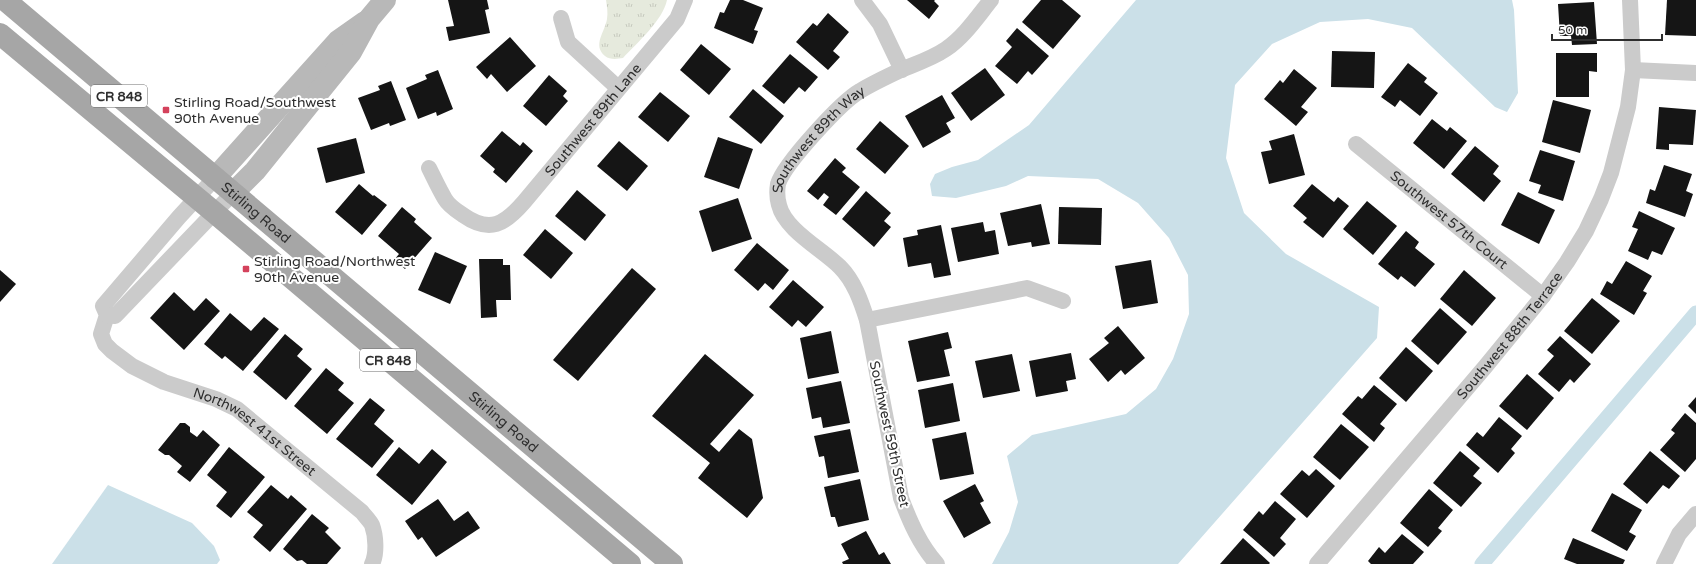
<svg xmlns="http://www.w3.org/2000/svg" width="1696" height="564" font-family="'Varela Round',sans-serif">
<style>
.park{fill:url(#park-tufts)}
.water{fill:#cbe0e8}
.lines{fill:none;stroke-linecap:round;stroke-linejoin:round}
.canal{stroke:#cbe0e8;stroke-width:15}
.building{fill:#151515}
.street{stroke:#cbcbcb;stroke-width:16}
.secondary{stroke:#b8b8b8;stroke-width:22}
.primary{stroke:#a6a6a6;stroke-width:22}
.poi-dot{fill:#d4425c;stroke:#fff;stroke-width:1.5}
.labels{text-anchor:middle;stroke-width:4;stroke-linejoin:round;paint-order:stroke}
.shield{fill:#fff;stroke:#6d6d6d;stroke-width:1}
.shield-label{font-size:13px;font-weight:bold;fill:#2e2e2e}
.poi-label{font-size:14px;fill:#2e2e2e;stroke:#fff;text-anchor:start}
.street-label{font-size:14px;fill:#2e2e2e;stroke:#fff}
</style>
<defs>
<pattern id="park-tufts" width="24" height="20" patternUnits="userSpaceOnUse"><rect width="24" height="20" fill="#e6eadd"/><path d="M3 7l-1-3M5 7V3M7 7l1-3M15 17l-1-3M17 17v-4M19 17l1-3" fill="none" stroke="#c6c9be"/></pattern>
</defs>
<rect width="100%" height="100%" fill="#fff"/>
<path class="park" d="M606 0H667C663 20 637 43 623 58 617 59 610 60 605 56 592 45 605 32 607 19 608 13 607 6 606 0Z"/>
<g class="water">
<path d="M1136 0H1512L1514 10 1518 93 1507 112 1495 107 1412 28 1368 19 1320 22 1272 44 1235 85 1226 158 1244 213 1286 254 1379 307 1377 338 1178 564H992L1009 532 1018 502 1007 456 1032 435 1126 414 1156 389 1173 359 1189 314 1188 275 1169 238 1138 203 1098 179 1028 176 1006 186 956 198 932 196 930 184 935 174 952 167 978 160 1029 125Z"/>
<path d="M108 485 192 523 214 546 220 560 217 564H52Z"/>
</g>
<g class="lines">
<path class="canal" d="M1482 564 1696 313"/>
</g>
<g class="building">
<path d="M448 0H487L489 9 485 10 490 33 449 41 446 27 454 26Z"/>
<path d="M730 0H743L763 8 754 30 758 31 753 44 714 28 720 12 724 13Z"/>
<path d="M907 0H935L934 1 939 6 929 19Z"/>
<path d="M1041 0H1062L1081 16 1053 49 1022 22Z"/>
<path d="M1667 0H1696V36L1665 35Z"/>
<path d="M1594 2 1597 44 1572 45 1571 36H1560L1558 4Z"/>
<path d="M828 13 849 32 833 51 840 57 828 70 796 42 813 23 817 26Z"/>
<path d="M1017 28 1049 56 1032 75 1028 71 1017 84 995 66 1012 47 1006 41Z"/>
<path d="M510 37 536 66 507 92 491 74 487 79 476 67Z"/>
<path d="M701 44 731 69 709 95 680 70Z"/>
<path d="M1332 51 1375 52 1374 88 1331 87Z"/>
<path d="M1556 53H1597V72L1589 71V97H1556Z"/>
<path d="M790 54 818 77 805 92 799 87 784 104 762 86Z"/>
<path d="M1408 63 1427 78 1424 82 1438 93 1420 116 1400 100 1395 107 1381 97Z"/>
<path d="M985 68 1005 95 971 121 951 93Z"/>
<path d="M1294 69 1317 88 1301 107 1308 112 1296 126 1264 99 1280 80 1283 83Z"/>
<path d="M438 70 453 109 437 116 436 112 418 119 406 88 427 79 425 75Z"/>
<path d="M549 75 567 91 563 96 568 101 546 126 523 106Z"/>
<path d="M391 81 406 120 390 126 389 123 371 130 358 98 380 90 378 86Z"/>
<path d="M753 89 784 116 761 144 729 117Z"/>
<path d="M660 92 690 116 668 142 638 117Z"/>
<path d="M942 95 955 118 946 123 951 132 923 148 905 116Z"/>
<path d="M1553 100 1591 110 1580 153 1542 142Z"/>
<path d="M1659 107 1696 110 1693 145 1669 144V150L1656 149Z"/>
<path d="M1432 119 1447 131 1450 127 1467 141 1444 169 1413 143Z"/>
<path d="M880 121 909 146 885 174 856 149Z"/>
<path d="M502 131 520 146 523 142 533 151 506 183 493 172 495 169 480 156Z"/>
<path d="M1294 134 1305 175 1269 184 1261 152 1272 150 1269 141Z"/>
<path d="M718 137 753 149 739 189 704 177Z"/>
<path d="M356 138 365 173 326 183 317 148Z"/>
<path d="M619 141 648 166 627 191 597 166Z"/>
<path d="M1475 146 1499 166 1493 174 1501 181 1484 202 1451 174Z"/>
<path d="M1540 150 1575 161 1563 201 1538 193 1541 185 1529 181Z"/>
<path d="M835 158 846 168 842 172 860 187 836 215 823 205 829 197 824 193 818 200 807 191Z"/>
<path d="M1664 165 1692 174 1686 191 1693 194 1685 217 1646 203 1650 189 1655 191Z"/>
<path d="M359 184 373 196 374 195 387 205 362 235 335 212Z"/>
<path d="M1312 184 1334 202 1338 197 1349 206 1323 238 1303 222 1307 218 1293 206Z"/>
<path d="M577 190 606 215 585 241 555 216Z"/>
<path d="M866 191 891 213 884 221 891 227 874 247 842 219Z"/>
<path d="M1518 192 1555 210 1539 244 1501 225Z"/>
<path d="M738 198 752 239 712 252 699 211Z"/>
<path d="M1367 201 1397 226 1373 255 1343 229Z"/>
<path d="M1041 204 1050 244 1032 247 1031 242 1008 246 1000 213Z"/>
<path d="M402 207 416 219 414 222 432 238 405 269 394 260 399 254 378 236Z"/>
<path d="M1059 207 1102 208 1101 245 1058 244Z"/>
<path d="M1639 211 1675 228 1662 255 1652 251 1648 260 1628 251 1638 229 1632 227Z"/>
<path d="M983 222 985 232 995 230 999 254 958 262 951 228Z"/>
<path d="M941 225 951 275 934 278 931 263 908 267 903 238 918 235 917 230Z"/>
<path d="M545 229 573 253 551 279 523 255Z"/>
<path d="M1406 231 1419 242 1415 248 1435 264 1415 287 1401 276 1398 280 1378 264Z"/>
<path d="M757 243 789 270 773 290 765 283 758 291 734 270Z"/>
<path d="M435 252 467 266 450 304 418 290Z"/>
<path d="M479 259H503V265H510L511 300H496L497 317 481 318Z"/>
<path d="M1151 260 1158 303 1123 309 1115 266Z"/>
<path d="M1626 261 1652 276 1643 291 1647 293 1634 315 1600 294 1607 281 1612 284Z"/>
<path d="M632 268 656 289 578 381 553 360Z"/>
<path d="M0 270 16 284 0 302Z"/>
<path d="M1464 270 1496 298 1472 326 1440 299Z"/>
<path d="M793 280 824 307 806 327 798 320 792 327 769 307Z"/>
<path d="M174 292 194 311 206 298 220 311 184 350 150 318Z"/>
<path d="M1592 298 1620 321 1592 354 1564 331Z"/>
<path d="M1440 308 1467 332 1438 365 1411 341Z"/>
<path d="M230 313 251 331 264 317 279 329 243 371 225 356 222 359 204 344Z"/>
<path d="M1118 326 1145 358 1125 375 1121 370 1108 382 1089 359 1109 343 1104 338Z"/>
<path d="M831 331 839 373 808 379 800 338Z"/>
<path d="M948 332 952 348 944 350 950 376 917 382 908 341Z"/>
<path d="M285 334 303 349 297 356 312 369 286 400 253 372Z"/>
<path d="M1560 336 1591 364 1574 383 1570 379 1559 392 1538 374 1554 356 1547 350Z"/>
<path d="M1406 347 1433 371 1406 402 1379 378Z"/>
<path d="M1071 353 1076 379 1066 381 1068 391 1036 397 1029 361Z"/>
<path d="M705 354 754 395 710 444 719 452 739 429 752 439 763 498 747 518 698 478 710 463 652 416Z"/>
<path d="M1012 354 1020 391 983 398 975 361Z"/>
<path d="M326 368 344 383 338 390 354 403 327 434 294 406Z"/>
<path d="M1527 374 1554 398 1527 430 1499 406Z"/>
<path d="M841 381 850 423 823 428 821 417 812 419 806 388Z"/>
<path d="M953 383 960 421 925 428 918 390Z"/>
<path d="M1374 385 1397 404 1380 424 1385 428 1374 442 1342 414 1358 396 1362 399Z"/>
<path d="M1696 397V414L1688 406Z"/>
<path d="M370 398 385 410 374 424 394 441 372 468 336 439Z"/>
<path d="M1685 413 1696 423V459L1685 472 1660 450 1675 433 1671 430Z"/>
<path d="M1499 417 1522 436 1511 449 1515 453 1498 473 1466 445 1477 432 1483 437Z"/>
<path d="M180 423H185L190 427V432L197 437 203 430 220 445 190 482 177 472 182 466 169 455H165L158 450Z"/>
<path d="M1341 424 1369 447 1340 480 1313 457Z"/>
<path d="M850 429 859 472 828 478 824 456 819 457 814 436Z"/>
<path d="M966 432 974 474 940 480 932 439Z"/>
<path d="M229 447 265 477 231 518 216 506 227 492 207 475Z"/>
<path d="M399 447 419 464 432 449 447 462 412 505 376 475Z"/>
<path d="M1460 451 1480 468 1473 476 1482 483 1461 507 1433 483Z"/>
<path d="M1650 451 1680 476 1669 489 1663 485 1647 504 1623 484Z"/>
<path d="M1316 469 1335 486 1307 518 1280 494 1302 470 1309 476Z"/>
<path d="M860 479 869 520 838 527 835 517H831L824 487Z"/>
<path d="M975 484 984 501 980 503 991 523 964 538 943 501Z"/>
<path d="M271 485 288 499 291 495 307 509 270 552 253 537 263 525 247 512Z"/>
<path d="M1429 489 1453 510 1438 528 1442 531 1428 547 1400 523Z"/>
<path d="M1612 493 1642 510 1629 532 1636 536 1627 551 1591 531Z"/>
<path d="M438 499 454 521 468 511 480 528 436 557 422 537 418 540 405 521Z"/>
<path d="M1275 501 1296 519 1280 538 1286 544 1274 557 1243 530 1259 511 1263 515Z"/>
<path d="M312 514 329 528 325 532 341 548 327 564H307L302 560 297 561 283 549Z"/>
<path d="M866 531 879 555 884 552 891 564H843L842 562 849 559 841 544Z"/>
<path d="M1402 534 1424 552 1413 564H1371L1368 561 1379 547 1385 553Z"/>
<path d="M1243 538 1270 563 1269 564H1220Z"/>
<path d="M1573 538 1625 560 1623 564H1577L1564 559Z"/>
</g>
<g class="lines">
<g class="street">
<path d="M862 0 880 24 902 70"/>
<path d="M561 18 568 42 618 88"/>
<path d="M1633 70 1696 73"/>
<path id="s1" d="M1356 144 1543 296"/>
<path id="s2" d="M429 168C434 178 439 189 445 199 449 206 457 211 463 215 490 234 505 224 524 202L677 19 685 0"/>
<path id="s3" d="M215 178 179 217 103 306 107 315 101 334 105 344 112 351 132 366 164 382 216 399 237 409 362 512C365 516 370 521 372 525 376 536 377 554 372 564"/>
<path d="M107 315 115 316 233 193"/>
<path d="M867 320 1027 288 1063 301"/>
<path id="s4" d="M937 564C920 545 910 522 901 498L867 320C861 301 854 281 840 267 822 249 785 230 779 205 777 198 777 190 778 184 784 164 841 102 860 91 873 83 888 76 903 69 918 63 933 58 946 49 964 37 978 16 991 0"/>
<path id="s5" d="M1317 564 1485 367 1543 296 1567 262 1586 231 1601 199 1611 173 1628 107 1633 70 1630 0"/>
<path d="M1664 564 1679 534 1696 514"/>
</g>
<g class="secondary">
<path d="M215 178 338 41 365 22"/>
<path d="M233 193 255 171 351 52 369 19 385 0"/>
</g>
<g class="primary">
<path id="s6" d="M5 0 672 564"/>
<path d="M0 34 215 213 630 564"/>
</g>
</g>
<g class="poi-dot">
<rect x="162" y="106" width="8" height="8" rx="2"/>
<rect x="242" y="265" width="8" height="8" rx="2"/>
</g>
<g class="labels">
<g class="shield">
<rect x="91" y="85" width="56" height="22" rx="3"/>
<rect x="360" y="349" width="56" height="22" rx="3"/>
</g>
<g class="shield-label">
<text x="119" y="101">CR 848</text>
<text x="388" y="365">CR 848</text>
</g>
<g class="poi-label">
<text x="174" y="107">Stirling Road/Southwest<tspan x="174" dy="16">90th Avenue</tspan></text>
<text x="254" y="266">Stirling Road/Northwest<tspan x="254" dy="16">90th Avenue</tspan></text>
</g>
<g class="street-label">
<text dy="5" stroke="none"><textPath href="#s2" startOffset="238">Southwest 89th Lane</textPath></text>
<text dy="5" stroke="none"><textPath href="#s4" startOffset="486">Southwest 89th Way</textPath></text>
<text dy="5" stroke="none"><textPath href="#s6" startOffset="329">Stirling Road</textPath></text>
<text dy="5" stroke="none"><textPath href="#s1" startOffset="120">Southwest 57th Court</textPath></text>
<text dy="5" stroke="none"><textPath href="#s5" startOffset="299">Southwest 88th Terrace</textPath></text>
<text dy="5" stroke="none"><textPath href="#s6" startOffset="653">Stirling Road</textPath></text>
<text dy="5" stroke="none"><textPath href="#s3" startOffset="386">Northwest 41st Street</textPath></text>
<text transform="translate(890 434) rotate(78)" y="5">Southwest 59th Street</text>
</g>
</g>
<path d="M1552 34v6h110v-6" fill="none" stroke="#2e2e2e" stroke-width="2"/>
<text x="1558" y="34" font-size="12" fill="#2e2e2e" stroke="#ffffff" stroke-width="3" paint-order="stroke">50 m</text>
</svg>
